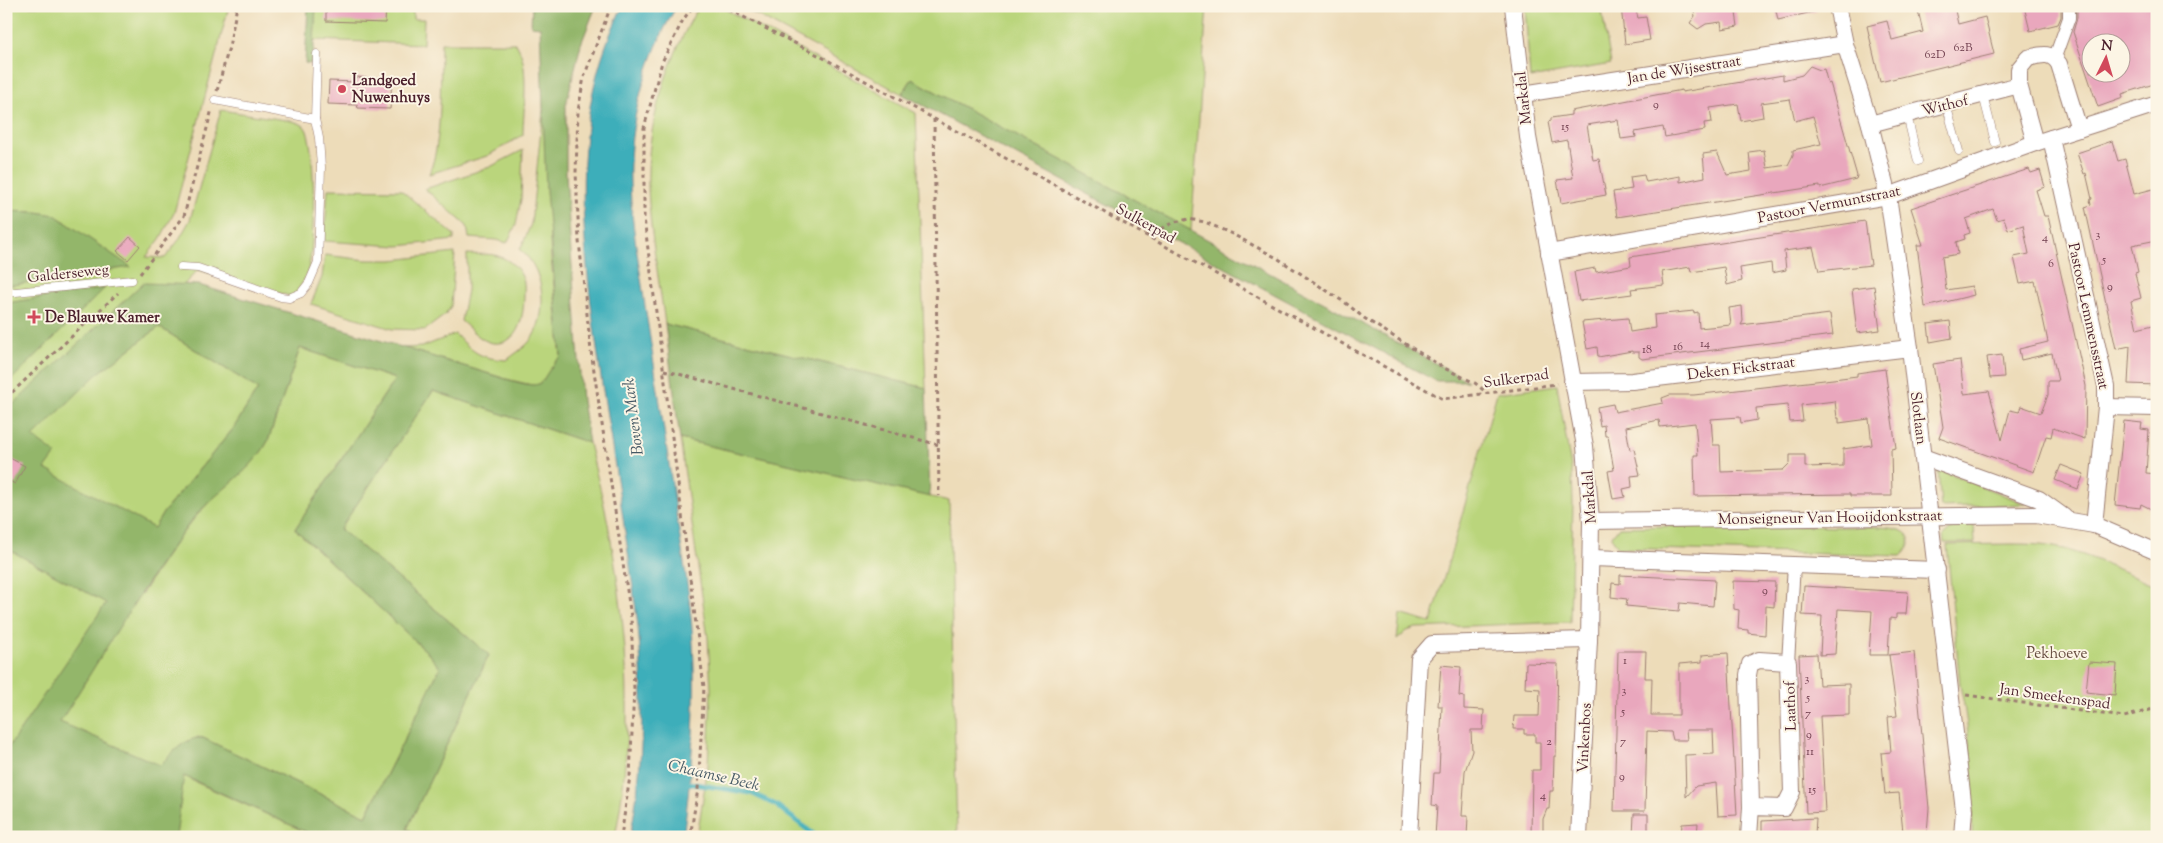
<svg xmlns="http://www.w3.org/2000/svg" width="2163" height="843" font-family="'Sorts Mill Goudy',serif">
<style>
.green{fill:#bad57b;stroke:#827a53}
.forest{fill:#93b66b;stroke:#6e6a4b;fill-rule:evenodd}
.water{fill:#3eaeba;stroke:#446672}
.lines{fill:none;stroke-linecap:round;stroke-linejoin:round}
.stream{stroke:#3eaeba;stroke-width:5}
.building{fill:#e9a7bd;fill-rule:evenodd}
.service-casing{stroke:#9c7e72;stroke-width:9}
.pedestrian-casing{stroke:#9c7e72;stroke-width:14}
.minor-casing{stroke:#9c7e72;stroke-width:18}
.path{stroke:#9c7e72;stroke-width:3;stroke-dasharray:4 4;stroke-linecap:butt}
.service{stroke:#fff;stroke-width:8}
.pedestrian{stroke:#fff;stroke-width:12}
.minor{stroke:#fff;stroke-width:16}
.poi-dot{fill:#d1495b;stroke:#fcf5e5;stroke-width:2}
.labels{text-anchor:middle;stroke-width:4;stroke-linejoin:round;paint-order:stroke}
.number-label{font-size:12px;fill:#724150}
.street-label{font-size:15px;fill:#4a1f2b;stroke:#fcf5e5}
.poi-label{font-size:15px;font-weight:bold;fill:#4a1f2b;stroke:#fcf5e5;text-anchor:start}
.park-label{font-size:15px;fill:#664c3f;stroke:#fcf5e5}
.water-label{font-size:16px;font-style:italic;fill:#455864;stroke:#fcf5e5}
</style>
<rect width="100%" height="100%" fill="#fcf5e5"/>
<filter id="ink" filterUnits="userSpaceOnUse"><feTurbulence type="fractalNoise" baseFrequency=".02" numOctaves="2"/><feDisplacementMap in="SourceGraphic" scale="10" xChannelSelector="R" yChannelSelector="G"/><feConvolveMatrix kernelMatrix="1 2 1 2 8 2 1 2 1" color-interpolation-filters="sRGB"/></filter>
<filter id="wash" filterUnits="userSpaceOnUse"><feTurbulence type="fractalNoise" baseFrequency=".0096" numOctaves="4" result="noise"/><feDisplacementMap in="SourceGraphic" scale="20" xChannelSelector="R" yChannelSelector="G"/><feGaussianBlur stdDeviation="1.12" result="paint"/><feColorMatrix in="noise" values="0 0 0 0 0 0 0 0 0 0 0 0 0 0 0 0 0 1.4 0 .05"/><feComposite in="paint" operator="in"/></filter>
<g filter="url(#wash)">
<rect width="100%" height="100%" fill="#eddcb9"/>
<g class="green">
<path d="M6 6H229L174 213 160 239 146 257 165 258 178 241 190 220 221 110 292 121C299 123 304 124 307 131 316 156 315 245 308 270 305 280 299 289 293 297L198 270 105 367 159 327 258 389 233 429 163 513 154 529 128 515 141 595C161 563 182 530 209 502 229 481 254 467 268 441L300 348 395 379 295 529 426 651 440 668 366 816 203 738 197 737 191 780 317 837H6V218L66 222C47 211 28 212 6 211Z"/>
<path d="M316 6H413V19H424L423 44 314 40Z"/>
<path d="M699 6 723 8 916 113 926 388 665 324C659 279 650 233 648 188 646 125 667 60 699 6Z"/>
<path d="M740 6H1207L1191 231 912 79 902 94Z"/>
<path d="M1525 6H1601L1611 64 1530 78Z"/>
<path d="M441 43H515C531 61 523 110 523 135L487 156 429 174C443 142 440 79 441 43Z"/>
<path d="M543 111 551 258 561 356C551 365 548 378 536 386L506 379 404 348 422 347 455 334C475 353 478 358 507 360 514 354 523 349 529 342 549 318 546 269 520 250L531 224Z"/>
<path d="M523 150 521 199 516 225 507 243 497 240 469 238 467 226 425 189 490 167Z"/>
<path d="M328 189 401 190 454 235V240L398 246 324 241Z"/>
<path d="M455 253 451 306 445 315 425 330 392 329 311 304 322 277 325 255 366 260H392Z"/>
<path d="M467 254C477 255 489 253 498 256 510 260 519 268 523 279 525 284 524 290 524 295 524 313 520 346 493 343 480 341 470 328 461 321L467 290Z"/>
<path d="M1557 385 1572 473 1573 504 1570 622 1416 628 1407 631 1397 640 1400 614 1431 623 1497 393Z"/>
<path d="M433 391 589 443C596 474 605 504 610 535 628 633 635 738 615 837H423L407 829 489 655 340 529Z"/>
<path d="M680 439 949 501 957 837H697L708 766 711 689 708 638Z"/>
<path d="M1938 469 2026 504 1941 507Z"/>
<path d="M1974 524 1975 543H1944L1943 536 1951 529 1952 525Z"/>
<path d="M1742 525C1776 526 1809 526 1842 527 1860 527 1881 525 1899 530 1914 534 1911 548 1901 556L1619 548 1613 540 1612 536 1619 527Z"/>
<path d="M2010 544C2020 544 2030 544 2040 545 2081 549 2120 571 2157 586V837H1972C1973 786 1971 734 1960 685L1947 545Z"/>
</g>
<g class="forest">
<path d="M308 6H316L313 64 305 63Z"/>
<path d="M532 6H596L581 44 566 104V174L570 239 582 401 589 443 433 391 340 529 489 655 407 829 423 837H317L184 776 176 837H6V751L106 603 6 548V411L143 283 199 285 506 379C552 392 534 383 561 356L546 191 540 27 531 26ZM159 327 258 389 233 429 163 513 154 528 45 469 56 454 33 437 96 375ZM300 348 395 379 295 529 426 651 440 668 366 816 203 738C185 736 171 755 160 765L60 722C102 656 142 586 189 524 212 493 250 475 268 441Z"/>
<path d="M912 79 1468 381H1436L1417 371 902 94Z"/>
<path d="M6 211 37 212 55 215 131 267 6 286Z"/>
<path d="M105 288 6 385V303Z"/>
<path d="M665 324 926 388 930 497 680 439Z"/>
</g>
<path class="water" d="M623 6H677C653 44 635 101 631 146 626 199 638 254 645 306 656 375 666 443 676 512 681 547 688 582 691 617 698 690 693 764 683 837H630C644 766 645 689 637 618 627 539 614 461 602 384 584 260 563 122 623 6Z"/>
<g class="lines">
<path class="stream" d="M682 782 751 793 776 805 817 837"/>
</g>
<g id="blocks">
<g class="building">
<path d="M326 6H386L385 23 326 21Z"/>
<path d="M1621 6H1635L1638 18 1646 17 1650 40 1625 44Z"/>
<path d="M1693 6H1735L1738 26 1722 29 1721 22 1706 24 1698 29 1690 23 1695 16Z"/>
<path d="M1775 6H1816L1817 11 1778 20Z"/>
<path d="M1917 6H1954L1958 24 1985 17 1994 54 1880 82 1867 26 1887 21 1892 40 1923 32Z"/>
<path d="M2024 6H2061V17L2058 24 2030 31Z"/>
<path d="M2077 6H2157V83L2122 94 2123 98 2098 107 2073 32 2077 18ZM2090 42H2120V72H2090Z"/>
<path d="M1810 66 1820 70 1824 69 1828 84 1830 83 1857 176 1856 179 1820 188V186L1617 217 1613 192 1632 189 1630 177 1644 175 1646 182 1680 176V182L1705 177 1703 154 1717 152 1727 175 1751 171 1749 152 1764 150 1767 168 1788 165 1793 155V150L1821 144 1813 116 1795 121 1790 99 1761 103 1763 117 1741 121 1738 104 1710 108 1712 122 1704 123 1705 130 1665 137 1663 127 1635 132 1636 137 1621 139 1618 120 1587 125 1593 160 1599 159 1606 195 1561 203 1557 180 1573 178 1567 140 1552 143 1548 122 1551 121V118L1571 115V111L1682 90V92L1783 75V80L1802 75Z"/>
<path d="M355 77 392 79 390 109 358 108 357 105 328 104 329 81 355 82Z"/>
<path d="M2112 141 2118 161 2125 159 2134 194 2153 189 2157 240 2132 245 2138 272 2135 273 2141 298 2131 301 2137 329 2157 324V385L2128 384 2130 346 2116 349 2085 207 2091 205 2090 200 2092 199 2086 173 2084 174 2077 153Z"/>
<path d="M2029 169 2031 173 2040 170 2045 187 2036 190 2044 216H2048L2086 386 2085 439 2053 428 2051 437 2046 436 2034 472 1939 438 1943 427 1933 364 1960 360 1964 394 1989 391 2002 440 2010 410 2019 412 2021 406 2041 413 2048 395V381H2058L2052 353 2021 360 2019 349 2048 342 2035 281 2020 284 2014 257 2029 254 2023 225 2008 230 2004 218 1997 220 1993 209 1966 219 1970 233 1964 235 1965 239 1956 242 1958 254 1942 257 1946 290 1972 286 1974 295 1925 307 1917 245H1923L1911 208Z"/>
<path d="M1865 221 1871 265 1819 271 1813 247 1784 251 1786 270 1772 273 1771 263 1740 268 1742 281 1727 285 1724 267 1691 272 1690 267 1662 272 1664 285 1631 289 1632 294 1579 301 1574 272 1595 268 1596 272 1631 266 1630 257Z"/>
<path d="M130 237 140 246 128 260 117 251Z"/>
<path d="M1874 286 1880 330 1857 333 1852 289Z"/>
<path d="M1742 306 1743 321 1741 325 1830 314 1833 335 1642 359 1639 357V352H1632V351L1598 357 1597 347 1587 349 1582 322 1628 318 1630 332 1655 328 1654 315 1694 311V313L1698 312 1699 328 1731 325 1729 308Z"/>
<path d="M1950 321 1952 338 1930 342 1928 324Z"/>
<path d="M2002 355 2004 377 1990 378 1987 357Z"/>
<path d="M1885 369 1896 448 1891 449 1892 496H1850V494L1695 496 1694 455H1698L1695 423 1660 427 1659 420 1626 427 1630 450 1634 449 1640 475 1631 476 1632 487 1623 489 1625 497 1613 499 1608 471 1614 470 1608 436H1605L1604 425 1600 426 1597 407 1613 404 1615 412 1663 403 1662 398 1670 395H1694L1833 379 1857 376V373ZM1835 401 1837 418H1839V423L1869 419 1872 445 1843 449V466L1805 467V455H1790V463L1783 470 1721 472 1720 445H1713L1711 419 1740 417 1741 423 1757 420 1756 408 1788 405 1790 422 1803 421 1801 405Z"/>
<path d="M2124 421 2142 423 2141 429 2149 430 2146 473 2157 474V502L2153 510 2141 504 2140 508 2115 505Z"/>
<path d="M6 456 25 466 15 484 6 479Z"/>
<path d="M2061 465 2084 474 2078 489 2055 480Z"/>
<path d="M1620 575 1715 580 1713 606 1680 603 1679 611 1626 606 1627 599 1611 597 1612 583 1620 584Z"/>
<path d="M1733 581 1775 582 1774 607 1766 606 1765 635 1748 633V630L1738 629 1739 610 1734 609Z"/>
<path d="M1804 586 1908 592 1906 614H1896V619L1890 618 1888 655H1869L1872 611 1838 609 1835 654 1820 655 1822 616 1802 615Z"/>
<path d="M1618 651H1646L1645 678H1652L1651 715H1679V664L1702 662V655L1728 653 1737 815 1718 816 1716 783 1696 786 1686 797 1685 755 1714 754 1713 730H1686L1687 740H1673L1671 732 1647 731 1645 811H1614Z"/>
<path d="M1914 652 1929 808 1927 833 1903 832 1899 793 1885 794 1881 753 1891 752 1888 717 1897 716 1889 655Z"/>
<path d="M1817 654 1819 685 1849 684V715L1820 716 1825 812 1806 813 1799 655Z"/>
<path d="M2089 662 2117 664 2115 695 2086 692Z"/>
<path d="M1526 663 1558 664 1556 756H1554L1553 791H1550L1549 809H1547L1543 819V837H1531L1532 770H1540V742H1535V734H1524V729H1513L1514 716H1539L1540 689 1525 688Z"/>
<path d="M1441 665 1461 667 1459 696 1464 697V709L1484 710 1483 730H1471L1472 751 1465 771 1462 816H1468L1467 837H1435L1437 806 1432 805 1434 773H1439L1442 706H1438Z"/>
<path d="M1634 814H1648V837H1633Z"/>
<path d="M1816 818 1815 835 1798 836V833L1762 835V821Z"/>
<path d="M1698 823 1697 837H1681L1682 824Z"/>
</g>
</g>
</g>
<g filter="url(#ink)">
<use href="#blocks" fill-opacity="0" stroke="#9c7e72" stroke-width="1"/>
<g class="lines">
<g class="service-casing">
<g id="service">
<path d="M1983 95 1995 142"/>
<path d="M215 100 315 119"/>
<path d="M1946 104 1959 151"/>
<path d="M1907 115 1918 161"/>
<path d="M181 267 198 268 281 297 289 298 301 293 309 283 318 262 321 167 319 138 315 119 317 54"/>
<path d="M6 293 132 280"/>
</g>
</g>
<g class="pedestrian-casing">
<g id="pedestrian">
<path d="M2055 57 2069 18V6"/>
<path d="M1788 662 1794 565"/>
</g>
</g>
<g class="minor-casing">
<g id="minor">
<path d="M1513 6 1528 137 1585 446 1591 521 1589 640 1579 837"/>
<path d="M1837 6 1845 44 1870 124 1888 196 1910 348 1964 810 1962 837"/>
<path d="M2019 85 2035 143"/>
<path d="M1523 94 1845 44"/>
<path d="M1870 124 2019 85V69L2028 58C2041 55 2051 51 2059 64L2079 129"/>
<path d="M2051 138 2106 386V407L2094 525"/>
<path d="M1549 253 1888 196 2035 143 2157 104"/>
<path d="M1572 382 1632 381 1910 348"/>
<path d="M2106 407 2157 408"/>
<path d="M1923 457 2039 499 2064 517"/>
<path d="M1591 521 2036 515 2094 525 2157 552"/>
<path d="M1591 558 1937 570"/>
<path d="M1409 837 1419 659 1432 644 1589 640"/>
<path d="M1749 837 1751 807 1748 675 1750 664 1759 660 1788 662 1792 792 1784 808 1751 807"/>
</g>
</g>
<g class="path">
<path d="M611 6 584 77 578 111 576 172 579 241 591 351 631 617 634 689 630 776 621 837"/>
<path d="M722 6 820 56 1443 399 1557 384"/>
<path d="M217 91 229 47 237 6"/>
<path d="M934 119 939 496"/>
<path d="M1147 236 1175 222 1189 219 1205 222 1232 234 1277 258 1347 304 1364 318 1444 368 1475 383 1487 393"/>
<path d="M140 274 184 216 212 109"/>
<path d="M664 370 939 445"/>
<path d="M6 398 118 293"/>
<path d="M1966 695 2124 717 2157 708"/>
<path d="M690 837 698 789 704 687 644 218V128L662 62 683 20 693 6"/>
</g>
<use href="#service" class="service"/>
<use href="#pedestrian" class="pedestrian"/>
<use href="#minor" class="minor"/>
</g>
</g>
<g class="poi-dot">
<circle cx="342" cy="89" r="5"/>
<path d="M31.5 309.5h5v5h5v5h-5v5h-5v-5h-5v-5h5z"/>
</g>
<g class="labels">
<g class="number-label">
<text x="1963" y="51">62B</text>
<text x="1935" y="58">62D</text>
<text x="1656" y="108">9</text>
<text x="1565" y="130">15</text>
<text x="2098" y="238">3</text>
<text x="2045" y="241">4</text>
<text x="2104" y="263">5</text>
<text x="2051" y="267">6</text>
<text x="2110" y="290">9</text>
<text x="1705" y="347">14</text>
<text x="1678" y="350">16</text>
<text x="1647" y="353">18</text>
<text x="1765" y="594">9</text>
<text x="1625" y="664">1</text>
<text x="1807" y="682">3</text>
<text x="1624" y="694">3</text>
<text x="1808" y="701">5</text>
<text x="1623" y="715">5</text>
<text x="1808" y="717">7</text>
<text x="1809" y="738">9</text>
<text x="1549" y="745">2</text>
<text x="1623" y="745">7</text>
<text x="1810" y="755">11</text>
<text x="1622" y="780">9</text>
<text x="1812" y="793">15</text>
<text x="1543" y="799">4</text>
</g>
<g class="street-label">
<text transform="translate(1684 69) rotate(-9)" y="5">Jan de Wijsestraat</text>
<text transform="translate(1523 98) rotate(-96)" y="5">Markdal</text>
<text transform="translate(1945 105) rotate(-14)" y="5">Withof</text>
<text transform="translate(1829 204) rotate(-11)" y="5">Pastoor Vermuntstraat</text>
<text transform="translate(1146 223) rotate(29)" y="5">Sulkerpad</text>
<text transform="translate(68 273) rotate(-6)" y="5">Galderseweg</text>
<text transform="translate(2089 316) rotate(78)" y="5">Pastoor Lemmensstraat</text>
<text transform="translate(1741 368) rotate(-7)" y="5">Deken Fickstraat</text>
<text transform="translate(1516 378) rotate(-8)" y="5">Sulkerpad</text>
<text transform="translate(1919 418) rotate(83)" y="5">Slotlaan</text>
<text transform="translate(1589 497) rotate(-94)" y="5">Markdal</text>
<text transform="translate(1830 517) rotate(-1)" y="5">Monseigneur Van Hooijdonkstraat</text>
<text transform="translate(2055 696) rotate(8)" y="5">Jan Smeekenspad</text>
<text transform="translate(1790 706) rotate(-92)" y="5">Laathof</text>
<text transform="translate(1584 738) rotate(-87)" y="5">Vinkenbos</text>
</g>
<g class="poi-label">
<text x="352" y="85">Landgoed<tspan x="352" dy="17">Nuwenhuys</tspan></text>
<text x="45" y="322">De Blauwe Kamer</text>
</g>
<g class="park-label">
<text x="2057" y="658">Pekhoeve</text>
</g>
<g class="water-label">
<text transform="translate(632 417) rotate(-97)" y="6">Boven Mark</text>
<text transform="translate(714 774) rotate(13)" y="6">Chaamse Beek</text>
</g>
</g>
<rect width="2163" height="843" fill="none" stroke="#fcf5e5" stroke-width="25"/>
<g transform="translate(2106 58) rotate(5)"><circle r="24" fill="#fcf5e5" stroke="#b59f9b"/>
<path d="M0-4L9 19L0 12L-9 19Z" fill="#d1495b"/>
<text y="-8" font-size="14" font-weight="bold" text-anchor="middle" fill="#4a1f2b">N</text>
</g>
</svg>
